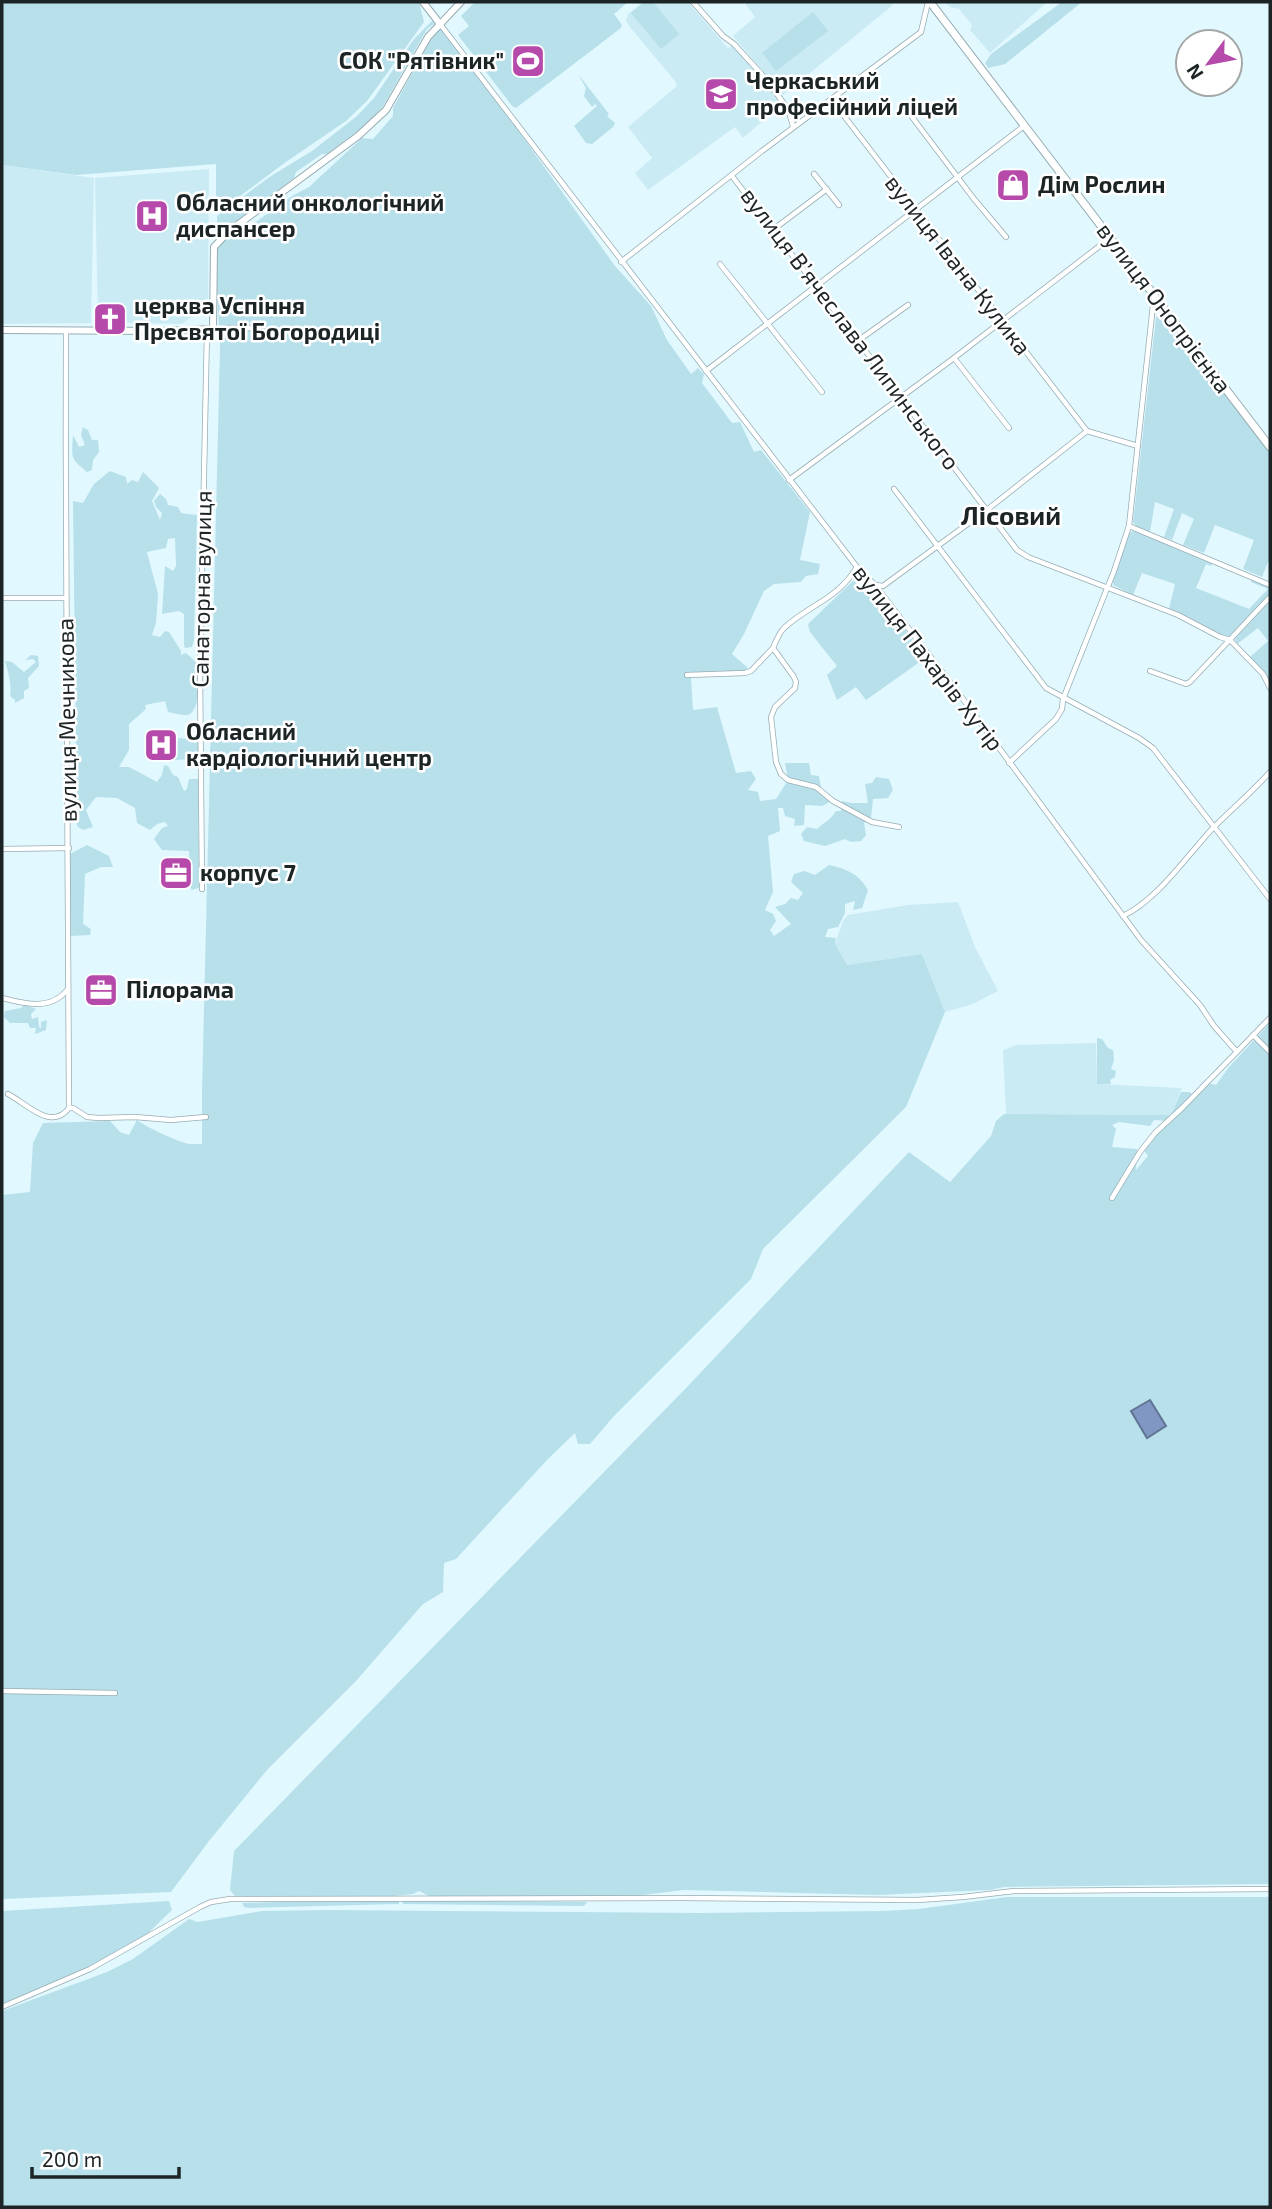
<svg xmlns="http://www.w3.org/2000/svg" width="1272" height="2209" font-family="'Exo 2',sans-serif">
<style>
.built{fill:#cbebf4}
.green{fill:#b7e0eb;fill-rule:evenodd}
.water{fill:#8097c3;stroke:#627494;stroke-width:2}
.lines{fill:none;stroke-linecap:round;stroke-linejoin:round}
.street-casing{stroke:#97acb2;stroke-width:6}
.secondary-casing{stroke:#97acb2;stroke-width:8}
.primary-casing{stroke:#97acb2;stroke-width:9}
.street{stroke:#fff;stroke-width:4.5}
.secondary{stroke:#fff;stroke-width:6}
.primary{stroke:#fff;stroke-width:7}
.labels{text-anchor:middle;stroke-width:5;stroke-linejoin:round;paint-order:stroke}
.poi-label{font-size:23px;font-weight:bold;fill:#1c2426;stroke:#fff;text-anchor:start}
.street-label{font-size:23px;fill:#1c2426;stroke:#fff}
.quarter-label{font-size:26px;font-weight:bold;fill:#1c2426;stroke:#fff}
</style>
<rect width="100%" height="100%" fill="#e1f8ff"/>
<g class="built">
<path d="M643 2H688L728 48 733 45 782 104 743 138 735 127 648 190 635 173 652 158 628 127 677 86 675 81 629 26 626 20 628 14Z"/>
<path d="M744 2H889L893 5 783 95 733 36 755 17Z"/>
<path d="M945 2H1045L1046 3 990 53 970 30 972 25 959 9 950 7Z"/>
<path d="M2 165 94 178 91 323 2 324Z"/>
<path d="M209 169 208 307 202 308 182 324 98 322 95 178Z"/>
<path d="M958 902 975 947 998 991 973 1004 945 1012 922 954 847 965 835 944 843 921 848 915 908 905Z"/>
<path d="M1096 1043 1097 1084 1182 1088 1171 1115 1006 1114 1003 1050 1017 1045Z"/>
</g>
<g class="green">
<path d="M2 2H419L424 22 367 101 346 121 283 164 216 214V164L76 175 2 165Z"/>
<path d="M475 2H628L614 14 622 25 621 28 516 108 512 106 458 35 469 26 461 16Z"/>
<path d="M644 2H653L679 34 661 49 631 13Z"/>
<path d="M1062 2H1082L1005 64 988 68 985 63 991 54Z"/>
<path d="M813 12 828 31 776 71 762 53Z"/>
<path d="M433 20 434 24 427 29 382 108 366 125 327 154H322L296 172 294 178 223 231 217 223V216L271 176 312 151 357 116 374 98 414 39Z"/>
<path d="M440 28 515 126 615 266 651 306 667 340 691 374 698 368 704 374 702 383 732 423 740 422 754 452 761 450 810 512 800 560 820 564 818 574 806 576 801 582 774 584 764 591 744 634 732 654 748 668 745 673 688 675 691 678 693 710 717 707 736 773 751 771 756 779 748 790 758 792 760 801 776 799 788 780 785 763H809L811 775 819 776 821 788 835 799 822 806 805 805 804 825 794 826 795 819 785 816 783 808H778L780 831 768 836 773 892 765 910 773 914 776 921 770 930 774 936 791 924 775 907 785 904 791 898 798 900 803 893 791 882 794 874 804 871 815 875 829 865C847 869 859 874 868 890L862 908 853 910 855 901 845 904V913L838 927 828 929 825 937 836 938 835 944 847 965 922 954 945 1012 906 1107 763 1249 751 1279 614 1416 590 1444H578L575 1433 547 1460 456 1559 444 1563 443 1592 423 1604 356 1681 267 1770 209 1841 171 1892 2 1899V1195L30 1192 33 1143 43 1123 110 1121 120 1132 129 1135 137 1120C144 1126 180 1143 190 1144 194 1144 198 1144 202 1144V1092L220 348 215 248 220 243 246 229 292 196 309 187 362 138 373 139 393 116V108L432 37Z"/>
<path d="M578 74 609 114 607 116 615 123 613 127 592 144 586 143 574 126 597 106 595 104 592 107 584 96 586 88Z"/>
<path d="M1162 313 1270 453V562H1268L1262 577 1243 569 1254 540 1215 525 1204 553 1183 545 1194 519 1182 513 1172 540 1164 537 1174 509 1155 502 1150 532 1137 527 1133 522 1156 317Z"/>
<path d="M83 427 88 430 92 440H98L99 452 93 460 92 470 87 472C69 457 72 458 73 435L79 447 85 445 81 435Z"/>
<path d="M110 471 126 477 127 484 132 480 138 482 143 472 159 488 152 501 160 520 162 513 156 507 154 501 160 494 166 499 168 505 178 507 181 513 197 515 194 640 192 647 185 648 184 645V614L179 611 162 614 165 566 173 571 176 566 175 538 168 539 166 548 147 552 158 594 156 623 152 635 160 637 165 631 169 632 181 651V655L186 653 197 663C197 676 202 705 190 714 186 717 173 713 168 712L165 701 145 705 146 709 129 724V750L119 767H129L157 782 162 775 164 765 168 766 173 775 178 777 184 791 187 789 189 779H198L199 888 191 890 189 851 162 850 154 839 162 828 168 826 165 822 157 824 150 830 137 823 135 808 117 798 96 797 86 810 93 827 83 830 77 826 73 501 83 503 94 484Z"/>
<path d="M1134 531 1213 562 1211 566 1206 564 1196 588 1249 609 1268 589 1251 582 1252 579 1270 585V595L1230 636 1224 637 1169 609 1175 584 1142 573 1133 595 1113 585V581L1129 533Z"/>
<path d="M854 580 866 594V591L871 586H874L924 656 921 661 866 700 856 687 837 700 827 675 837 666 810 632 808 624Z"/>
<path d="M1270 601V684L1249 658 1268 641 1258 628 1237 644 1235 639Z"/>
<path d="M31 655 38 656 39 666 28 678 29 688 24 691V698L15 703V700L10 696C12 686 8 671 5 661L12 662 24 672 36 662 33 659 25 660Z"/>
<path d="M178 738 198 740V759L175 760 173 757V741H178Z"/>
<path d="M876 777 889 779 893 790 888 798 873 799 871 818 864 823 866 835 861 841 851 842 845 839 825 846 804 841 801 834 807 827 817 829C825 821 829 822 836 811H841L842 801 851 803H868L865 784 872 783Z"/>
<path d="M87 845 109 856 113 867H101L85 874 83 924 91 929 90 935 70 936V854Z"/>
<path d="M24 1005 36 1009 31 1014 32 1019 38 1017 39 1027 41 1028V1022L47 1020 46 1030 35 1034 36 1028H30L28 1023H10L4 1017 5 1011 21 1008Z"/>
<path d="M1270 1023V1047L1267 1050 1270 1054V1884L1004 1887 990 1890 876 1895 684 1890 626 1897 429 1896 419 1891 413 1894 382 1897 235 1896 230 1890 234 1851 687 1387 909 1152 950 1182 991 1136 996 1121 1004 1114 1171 1115 1181 1092H1190L1193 1096 1207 1083 1216 1085 1229 1067ZM1154 1120 1167 1121 1143 1149 1148 1156 1136 1170 1137 1149 1112 1147 1116 1129 1112 1125 1119 1122 1150 1126Z"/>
<path d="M1097 1038 1102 1039 1108 1048 1113 1050 1114 1060 1111 1069 1116 1071 1115 1077 1110 1080 1111 1084H1097Z"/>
<path d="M1007 1897H1270V2207H2V2011L107 1972 133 1959 189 1919 198 1922 262 1911 328 1910 701 1913 884 1911 919 1909Z"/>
<path d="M402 1900 587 1902 584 1906 403 1904Z"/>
<path d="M169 1901 172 1910 144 1937 70 1977 2 2004V1911Z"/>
<path d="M307 1901H399V1904L248 1908 244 1907 242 1903Z"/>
</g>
<path class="water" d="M1150 1400 1166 1426 1147 1438 1131 1411Z"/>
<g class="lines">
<g class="street-casing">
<g id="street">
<path d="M693 2 723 36 734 44 765 78 788 109 793 126"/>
<path d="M440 24 857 567 875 585 960 695 1141 940 1200 1005 1214 1026 1237 1052"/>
<path d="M831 99 1087 431"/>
<path d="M912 117 974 199 1006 237"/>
<path d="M814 174 839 205"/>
<path d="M732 176 1017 550 1028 557 1178 615 1220 637 1230 640 1263 674 1270 688"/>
<path d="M774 229 827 189"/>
<path d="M621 262 762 151 921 32 928 2"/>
<path d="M720 264 822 392"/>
<path d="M213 329 254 328"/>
<path d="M66 331C65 590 68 849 69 1108"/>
<path d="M859 340 908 305"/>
<path d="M954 358 1009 428"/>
<path d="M706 371 1024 126"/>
<path d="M789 480 954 358 1110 238"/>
<path d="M894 489 1046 688 1139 738 1153 748 1270 899"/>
<path d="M1129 526 1270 585"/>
<path d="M857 567C837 600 810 604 784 628 779 633 776 641 773 648L794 677 796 682 795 688 775 707 771 717 776 762 781 774 788 780 816 787 833 801 872 822 899 827"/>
<path d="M876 585 883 586 988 509 1087 431 1138 446"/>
<path d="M2 598H65"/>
<path d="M1150 671 1186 684 1190 682 1270 597"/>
<path d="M687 675 745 673 751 671 773 648"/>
<path d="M1009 763 1056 719 1062 709 1063 699 1114 571 1129 526 1154 296"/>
<path d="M2 849 69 848"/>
<path d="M202 889 200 669 207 330"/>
<path d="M1123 916C1157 900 1186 857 1212 829 1231 810 1252 792 1270 772"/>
<path d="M2 998C25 1004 51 1011 68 989"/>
<path d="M1253 1035 1270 1052"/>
<path d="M8 1094C26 1103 51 1132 69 1108"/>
<path d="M69 1108H73L87 1117 99 1118 135 1117 171 1120 206 1117"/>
<path d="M1112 1198 1140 1152 1155 1133 1182 1108 1270 1018"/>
<path d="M2 1691 115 1693"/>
<path d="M2 2007 90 1969 200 1907 211 1902 230 1899 682 1898 917 1900 963 1897 1014 1891 1270 1889"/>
</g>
</g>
<g class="secondary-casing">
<g id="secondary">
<path d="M423 2 440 24"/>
<path d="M2 330 162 331 213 329 214 247 228 232 358 136 386 110 428 37 461 2"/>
</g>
</g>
<g class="primary-casing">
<path id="primary" d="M930 2 1270 447"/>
</g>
<use href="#street" class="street"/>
<use href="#secondary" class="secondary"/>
<use href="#primary" class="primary"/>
</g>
<defs>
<g id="stadium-square" transform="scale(1.75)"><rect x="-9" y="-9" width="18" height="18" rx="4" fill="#b64aaa" stroke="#fff"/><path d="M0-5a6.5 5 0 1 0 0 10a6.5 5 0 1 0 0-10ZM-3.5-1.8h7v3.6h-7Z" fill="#fff"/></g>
<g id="university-square" transform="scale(1.75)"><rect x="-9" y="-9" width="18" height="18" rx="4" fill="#b64aaa" stroke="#fff"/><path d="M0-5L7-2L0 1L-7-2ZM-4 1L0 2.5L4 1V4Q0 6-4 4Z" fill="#fff"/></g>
<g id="shop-square" transform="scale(1.75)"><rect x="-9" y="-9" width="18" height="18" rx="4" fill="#b64aaa" stroke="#fff"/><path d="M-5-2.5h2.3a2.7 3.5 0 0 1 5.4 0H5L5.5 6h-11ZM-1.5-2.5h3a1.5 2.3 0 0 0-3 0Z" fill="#fff"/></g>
<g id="hospital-square" transform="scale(1.75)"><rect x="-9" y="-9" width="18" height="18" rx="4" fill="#b64aaa" stroke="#fff"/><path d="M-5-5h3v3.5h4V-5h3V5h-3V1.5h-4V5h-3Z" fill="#fff"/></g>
<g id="church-square" transform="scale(1.75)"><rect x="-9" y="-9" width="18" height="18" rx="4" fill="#b64aaa" stroke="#fff"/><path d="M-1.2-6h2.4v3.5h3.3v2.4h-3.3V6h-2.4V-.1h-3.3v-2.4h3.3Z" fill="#fff"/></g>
<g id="office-square" transform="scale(1.75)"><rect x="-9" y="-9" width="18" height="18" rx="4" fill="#b64aaa" stroke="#fff"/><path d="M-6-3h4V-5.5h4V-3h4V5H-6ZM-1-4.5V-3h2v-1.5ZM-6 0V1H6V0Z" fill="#fff"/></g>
</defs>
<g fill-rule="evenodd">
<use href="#stadium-square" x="528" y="61"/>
<use href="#university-square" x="721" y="94"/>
<use href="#shop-square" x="1013" y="185"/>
<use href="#hospital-square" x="152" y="216"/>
<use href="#church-square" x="110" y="319"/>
<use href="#hospital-square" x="161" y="745"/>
<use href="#office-square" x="176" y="873"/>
<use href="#office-square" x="101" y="990"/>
</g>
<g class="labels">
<g class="poi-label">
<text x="504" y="69" text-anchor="end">СОК "Рятівник"</text>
<text x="746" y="89">Черкаський<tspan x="746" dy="26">професійний ліцей</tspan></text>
<text x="1038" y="193">Дім Рослин</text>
<text x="176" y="211">Обласний онкологічний<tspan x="176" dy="26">диспансер</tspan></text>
<text x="134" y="314">церква Успіння<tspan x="134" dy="26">Пресвятої Богородиці</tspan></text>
<text x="186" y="740">Обласний<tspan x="186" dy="26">кардіологічний центр</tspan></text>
<text x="200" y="881">корпус 7</text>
<text x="126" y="998">Пілорама</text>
</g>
<g class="street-label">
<text transform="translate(958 265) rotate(52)" y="8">вулиця Івана Кулика</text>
<text transform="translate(1164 308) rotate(53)" y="8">вулиця Онопрієнка</text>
<text transform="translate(850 329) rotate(53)" y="8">вулиця Вʼячеслава Липинського</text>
<text transform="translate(202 589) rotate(-89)" y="8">Санаторна вулиця</text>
<text transform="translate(928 658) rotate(52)" y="8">вулиця Пахарів Хутір</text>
<text transform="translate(67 720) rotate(-91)" y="8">вулиця Мечникова</text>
</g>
<g class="quarter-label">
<text x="1011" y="525">Лісовий</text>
</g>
</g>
<rect width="1272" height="2209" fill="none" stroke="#1c2426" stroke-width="7"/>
<g transform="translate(1209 63) rotate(238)"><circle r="33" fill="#ffffff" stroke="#a4a7a8" stroke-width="2"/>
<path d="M0-5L12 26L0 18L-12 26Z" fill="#b64aaa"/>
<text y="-10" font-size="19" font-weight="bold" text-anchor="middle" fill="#1c2426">N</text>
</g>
<path d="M32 2167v10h147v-10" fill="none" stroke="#1c2426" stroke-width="3.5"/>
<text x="42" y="2167" font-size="21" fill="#1c2426" stroke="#ffffff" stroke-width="5" paint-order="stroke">200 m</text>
</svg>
